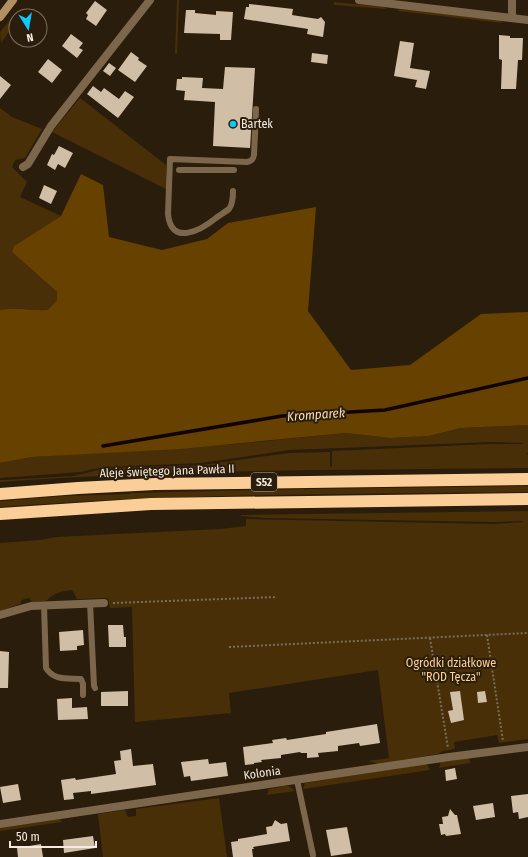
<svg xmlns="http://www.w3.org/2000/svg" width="528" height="857" font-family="'Fira Sans Condensed',sans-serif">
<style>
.green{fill:#492f07}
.forest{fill:#664100}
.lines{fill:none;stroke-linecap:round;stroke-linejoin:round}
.stream{stroke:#110400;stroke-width:3.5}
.building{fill:#d0bea7}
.path{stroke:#796d5d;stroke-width:2;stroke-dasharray:2 2;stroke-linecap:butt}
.lane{stroke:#7d674c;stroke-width:6}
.street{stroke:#7d674c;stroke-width:8}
.secondary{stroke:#b39063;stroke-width:8}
.highway{stroke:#face96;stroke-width:12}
.poi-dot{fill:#0bcafa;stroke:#2b1d0b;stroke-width:1.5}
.labels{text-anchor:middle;stroke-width:4;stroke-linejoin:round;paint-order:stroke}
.shield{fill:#2b1d0b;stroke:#b8ac9f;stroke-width:1}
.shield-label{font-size:11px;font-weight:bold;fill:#f4eadf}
.poi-label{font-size:12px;fill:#f4eadf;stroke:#2b1d0b;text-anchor:start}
.street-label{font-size:12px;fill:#f4eadf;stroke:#2b1d0b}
.park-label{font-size:12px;fill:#fbd19b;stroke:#2b1d0b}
.water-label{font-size:13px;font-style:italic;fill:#f8dbb9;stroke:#2b1d0b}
</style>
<rect width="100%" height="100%" fill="#2b1d0b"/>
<g class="green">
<path d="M177 0H179L177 54 175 53Z"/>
<path d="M334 2 384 7 386 9 334 5Z"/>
<path d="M400 9 499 20 503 23 397 11Z"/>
<path d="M17 12 21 16H16V22L1 43 0 32Z"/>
<path d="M80 98 166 165V189L52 132Z"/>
<path d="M0 108 12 117 42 129 25 158 15 160 12 167 27 182 20 197 61 216 14 246 12 252 57 292V300L49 310C32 311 17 307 0 310Z"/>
<path d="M528 425V453H527L528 455V468C352 470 176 469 0 482V480H5L73 476 107 468 202 465 289 453 330 452V467H332V451L490 444H523V443L491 442 289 450 201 463 107 467 93 469 81 472 0 478V463L32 457 237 444 346 433 390 438 429 436 461 428Z"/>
<path d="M528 486V492C352 494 176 493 0 507V501H4L64 496 129 494 131 493 304 489 305 490 307 489Z"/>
<path d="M528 511V739L499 743 497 735 454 742 455 749 443 751 438 754 379 764 368 761 389 758 378 670 229 693 231 713 135 722 132 607 110 608 108 598 77 599 72 590C61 591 54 593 46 601L32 602 29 598 22 600 20 604 0 611V543L40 540 56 537 220 529 246 526V519L494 524 523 522V521L494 522 266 518 241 516V515Z"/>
<path d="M469 758 470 763 439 768 441 762Z"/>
<path d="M425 764 428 766 430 770 303 789 305 783Z"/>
<path d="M283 786H289L295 791 267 795 269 789Z"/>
<path d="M219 798 227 857H103L98 814 125 810 128 817 136 816V809Z"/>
<path d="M60 819 62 822 0 831V828Z"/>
</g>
<path class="forest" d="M81 174 103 185 109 237 162 250 207 239 228 223 316 207 308 311 351 370 410 365 481 314 528 312V425L461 428 429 436 390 438 346 433 180 449 32 457 0 463V310C17 307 32 311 48 310L57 300V292L12 252 14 246 61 216Z"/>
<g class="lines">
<path class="stream" d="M103 446 282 416 385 410 528 378"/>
</g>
<g class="building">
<path d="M95 1 107 10 96 26 86 19 88 15 86 13Z"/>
<path d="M249 4 293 9 292 15 298 16 318 19 321 17 325 22 323 37 307 34 308 29 244 19 246 7H249Z"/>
<path d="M186 10H195V13L216 15V11L233 12 231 40H220V34L184 33Z"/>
<path d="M71 34 83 43 79 48 83 50 77 58 62 46Z"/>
<path d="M499 35 510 36V38H523L522 60H518L516 89H501L502 60 499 59Z"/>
<path d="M400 41 414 43 410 68 430 71 426 89 415 87 417 80 394 76Z"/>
<path d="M131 52 139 58 138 60 147 66 135 82 118 70Z"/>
<path d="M312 53 328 55 327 64 311 62Z"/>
<path d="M48 59 62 70 52 83 38 72Z"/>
<path d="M109 63 116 68 110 76 103 71Z"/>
<path d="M225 67 255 68 250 148 213 146 215 102 184 100 185 91 176 90 177 79H182V77L203 78 202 88 223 89Z"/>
<path d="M0 76 11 85 0 99Z"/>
<path d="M93 86 101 92 104 88 119 99 125 91 134 97 118 118 87 94Z"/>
<path d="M59 146 73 153 65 168 58 164 55 170 47 165 52 154 54 155Z"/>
<path d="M44 185 57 191 51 204 39 198Z"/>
<path d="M108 625H123L124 637H126V647H109Z"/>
<path d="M83 630 84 645 77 646V650L60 651 59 632Z"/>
<path d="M0 651 9 652 8 688H0Z"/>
<path d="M128 691V706H101V692Z"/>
<path d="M460 691 464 720 451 723 448 711 453 710 450 692Z"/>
<path d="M485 691 487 702 478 703 477 692Z"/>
<path d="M72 698V708L87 707 88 719 58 720 57 699Z"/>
<path d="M377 724 380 743 360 746 359 743 338 746V751L318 753 319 757 307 758V753H301L300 752 281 755V758L261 760 262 762 254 763V764L245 765 243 747 273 743 272 740 286 738 287 740 326 734V732Z"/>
<path d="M131 749 133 766 153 764 156 785 91 794V791L73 793 74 799 64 800 61 780 75 778 76 780 116 774 114 761 121 760 120 751Z"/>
<path d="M208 759 209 764 226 762 228 776 191 781 190 776 184 777 181 762Z"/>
<path d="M455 768 457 779 446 781 445 770Z"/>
<path d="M18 784 21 800 3 803 0 787Z"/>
<path d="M528 794V817L519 819 518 812 513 813 511 796Z"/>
<path d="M493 803 495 817 476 820 473 806Z"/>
<path d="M450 809 455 815H457L461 834 446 836 445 834 441 835 439 824H443L442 817 448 816Z"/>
<path d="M275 820 281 824 287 823 290 841 253 847 254 849H252L253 857H233L231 842 238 841V839L267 834 266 827 272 826Z"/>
<path d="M347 827 352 853 331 856 326 830Z"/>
<path d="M93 836 95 848 64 853 63 840Z"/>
<path d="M41 844 43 857H18L17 848Z"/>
</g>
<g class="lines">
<g class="path">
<path d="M113 603 277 597"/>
<path d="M487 635 503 741"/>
<path d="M430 638 448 748"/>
<path d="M229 647 528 633"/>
</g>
<g class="lane">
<path d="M179 170H234"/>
<path d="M233 191C233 197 233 204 229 209 225 212 220 215 216 218 200 231 171 246 168 214L170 159 247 162C251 161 253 160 254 155L256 109"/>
<path d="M90 603 94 686 95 688"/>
<path d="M44 605 46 668C54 681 67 678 81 679L83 684V695"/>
<path d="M297 780 313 855"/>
</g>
<g class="street">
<path d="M359 0 528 20"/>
<path d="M512 18V0"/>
<path d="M23 167 28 164 51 126 150 0"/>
<path d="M0 615 31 606 104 603"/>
<path d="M0 824 449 757 528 747"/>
</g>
<path class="secondary" d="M0 17 13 0"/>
<g class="highway">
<path d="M0 494 78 488 155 484 528 479"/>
<path d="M0 514 151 504 528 499"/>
</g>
</g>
<circle class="poi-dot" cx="233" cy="124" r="4"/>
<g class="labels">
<rect class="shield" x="251" y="473" width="26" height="18" rx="3"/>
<g class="shield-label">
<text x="264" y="486">S52</text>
</g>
<g class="poi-label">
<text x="241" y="128">Bartek</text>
</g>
<g class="street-label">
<text transform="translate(167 471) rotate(-2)" y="4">Aleje świętego Jana Pawła II</text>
<text transform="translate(262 773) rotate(-8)" y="4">Kolonia</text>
</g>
<g class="park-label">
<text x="451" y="667">Ogródki działkowe<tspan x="451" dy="14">"ROD Tęcza"</tspan></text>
</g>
<g class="water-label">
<text transform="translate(316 414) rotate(-4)" y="5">Kromparek</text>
</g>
</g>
<g transform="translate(28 28) rotate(169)"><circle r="19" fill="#2b1d0b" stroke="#7b6f60"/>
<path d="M0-3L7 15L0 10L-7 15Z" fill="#0bcafa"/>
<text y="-6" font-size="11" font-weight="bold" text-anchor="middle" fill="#f4eadf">N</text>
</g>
<path d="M10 841v6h86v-6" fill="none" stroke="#f4eadf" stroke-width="2"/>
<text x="16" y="841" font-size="12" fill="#f4eadf" stroke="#2b1d0b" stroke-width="3" paint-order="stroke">50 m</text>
</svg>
